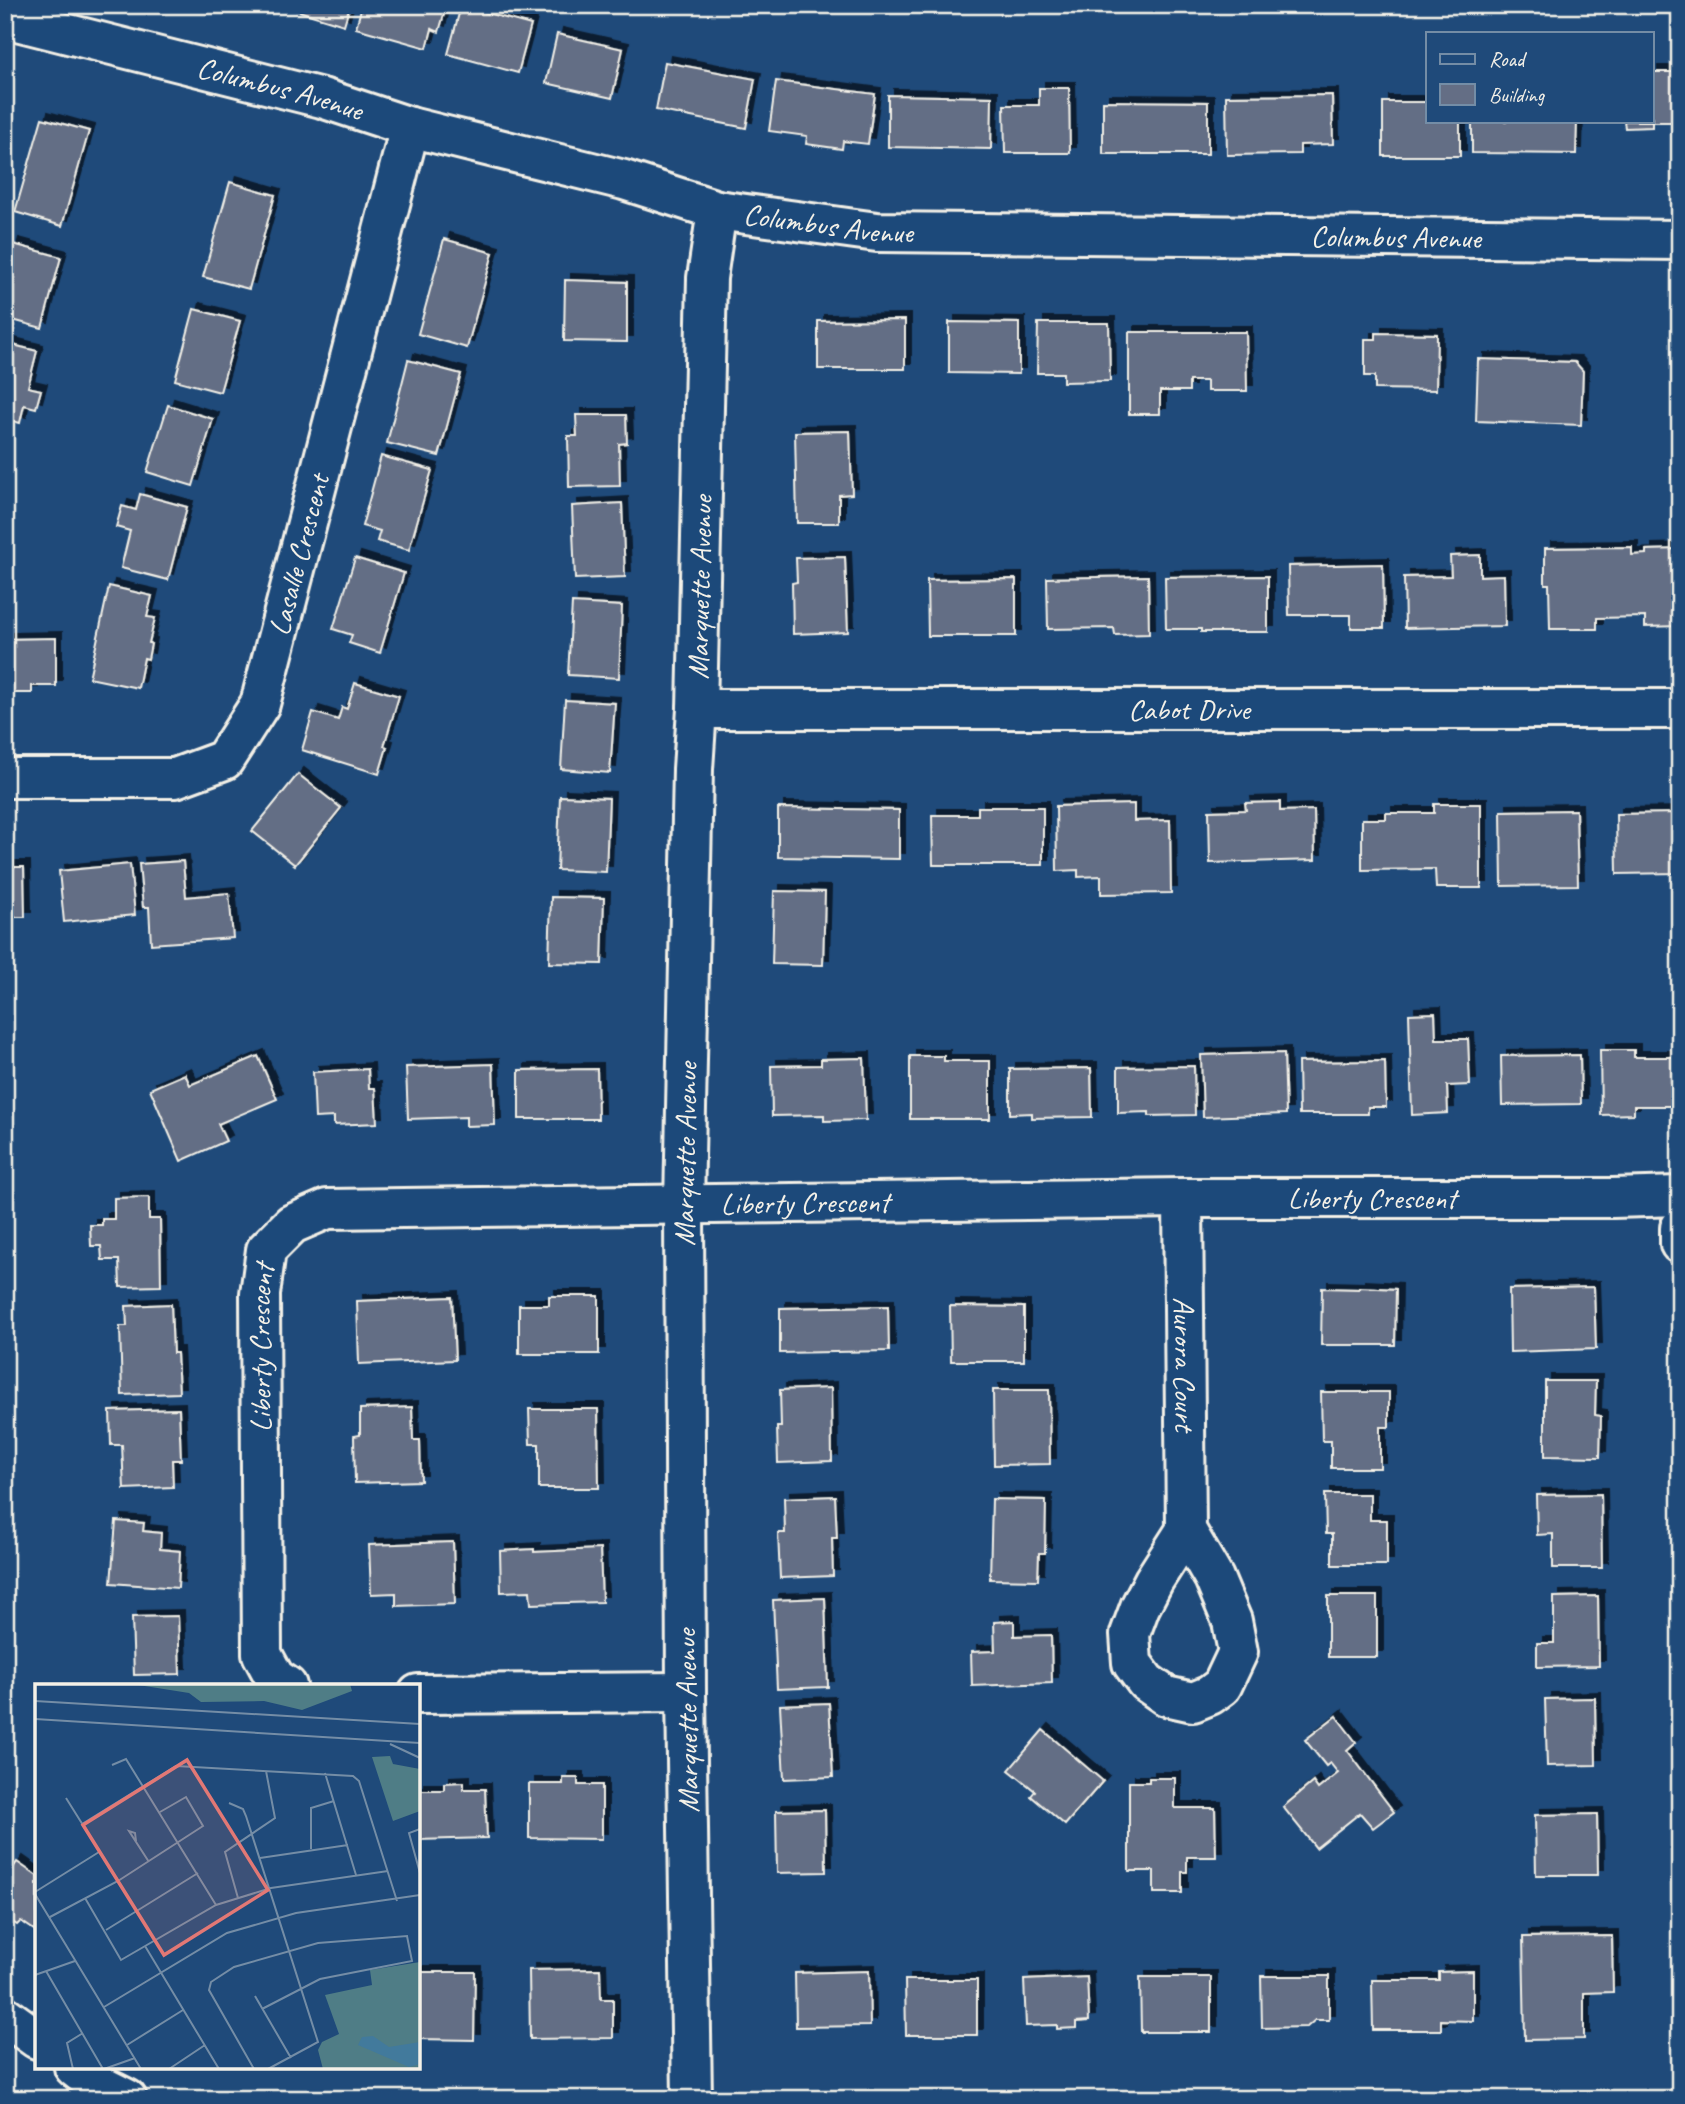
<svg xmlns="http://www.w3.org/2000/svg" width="1685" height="2104" font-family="Caveat,sans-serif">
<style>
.building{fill:#646e85;stroke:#f4f1e8;stroke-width:2;filter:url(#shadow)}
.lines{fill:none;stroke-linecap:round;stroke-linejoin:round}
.street-casing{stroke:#f4f1e8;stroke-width:44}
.street{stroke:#1f4a7a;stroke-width:38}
.labels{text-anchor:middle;stroke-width:5;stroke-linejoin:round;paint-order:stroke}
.street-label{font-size:30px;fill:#f4f1e8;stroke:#1f4a7a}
.inset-road{fill:none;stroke:#748da6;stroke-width:2}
.view{fill:#e27875;fill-opacity:0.15;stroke:#e27875;stroke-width:3.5}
.inset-edge{fill:none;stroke:#f4f1e8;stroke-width:3.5}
</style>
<defs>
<filter id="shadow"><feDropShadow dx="6" dy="-6" stdDeviation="0" flood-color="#0009"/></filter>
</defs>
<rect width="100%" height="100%" fill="#1f4a7a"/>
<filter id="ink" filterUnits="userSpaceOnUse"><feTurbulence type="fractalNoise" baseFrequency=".0143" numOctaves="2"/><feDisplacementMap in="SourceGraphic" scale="14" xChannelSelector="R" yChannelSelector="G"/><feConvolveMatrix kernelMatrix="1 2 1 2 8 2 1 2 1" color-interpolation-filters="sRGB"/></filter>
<g filter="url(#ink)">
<g class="building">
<path d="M279 5H350L344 25Z"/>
<path d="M362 5H441L446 7 439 32 432 29 427 48 356 28Z"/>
<path d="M461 6 531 25 518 73 448 54Z"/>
<path d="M557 34 623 49 612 98 546 83Z"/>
<path d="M665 62 755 79 746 128 656 110Z"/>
<path d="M1652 72H1680V122H1652V127L1625 128 1624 121H1652Z"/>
<path d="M776 81 875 94 868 144 843 141 842 149 806 144 807 136 769 131Z"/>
<path d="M1039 88H1069L1070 153H1005L1004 105H1039Z"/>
<path d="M888 95 992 97 991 149 888 147Z"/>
<path d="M1332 95 1333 144 1300 145V154L1227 155 1226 96Z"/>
<path d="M1103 101 1208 102V154H1103Z"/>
<path d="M1383 102H1428V121H1460V156H1383Z"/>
<path d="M42 118 89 131 62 226 15 212Z"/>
<path d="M1472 121H1577L1576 154 1472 153Z"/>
<path d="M230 182 275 195 249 289 203 277Z"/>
<path d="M444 239 493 253 467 348 418 334Z"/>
<path d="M13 244 61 257 42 328 5 318V271Z"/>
<path d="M565 280 627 282V342L564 341Z"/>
<path d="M194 309 240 321 220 392 175 380Z"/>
<path d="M905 320V369H818V321Z"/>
<path d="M949 322 1019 323V374L949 373Z"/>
<path d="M1038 323H1109L1110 381 1063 382V373H1037Z"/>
<path d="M1129 332H1246L1247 391H1207V381H1189V391H1160V414H1129Z"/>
<path d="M1376 333 1437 334 1436 390 1375 389V376H1365V339H1376Z"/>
<path d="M5 343 37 351 28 387 41 390 36 408 24 405 20 423 5 419Z"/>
<path d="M1478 359 1575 362 1583 371 1581 425 1476 421Z"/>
<path d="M408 360 461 374 439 456 387 443Z"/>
<path d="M168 405 213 419 193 486 147 472Z"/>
<path d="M576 415H626L627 443 619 444 620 486 569 487 568 436H577Z"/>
<path d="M850 431 852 494 839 495V523H797L795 432Z"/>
<path d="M381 456 432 470 409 550 377 541 380 531 362 526Z"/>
<path d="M140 494 187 507 168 580 121 568 130 531 116 527 122 506 136 510Z"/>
<path d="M622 503 625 577 575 579 572 506Z"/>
<path d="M1632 547V555L1646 554V550L1680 549V626L1645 627V617L1597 618V629H1550L1549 584H1545V548Z"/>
<path d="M1480 555V576L1504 575 1505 626 1405 628 1404 577 1451 576 1450 556Z"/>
<path d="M845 557 848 632 793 634 792 583 797 582 796 558Z"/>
<path d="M355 558 404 573 380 653 349 643 352 635 333 629Z"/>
<path d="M1383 564 1384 628H1351V615H1289L1288 566Z"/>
<path d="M1148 576 1149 634 1115 635 1114 628 1048 629 1047 578Z"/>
<path d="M1268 576V632H1201V629H1166L1165 577Z"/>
<path d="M1016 579V636H928L927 580Z"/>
<path d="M109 586 152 596 147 617 155 618 149 643 151 644 148 659 144 658 138 688 89 678Z"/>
<path d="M572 603 622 606 619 678 568 675Z"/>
<path d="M56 638V686H32V693H5V639Z"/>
<path d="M355 683 399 696 384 746 387 747 379 774 302 750 313 712 338 720 342 707 347 709Z"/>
<path d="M565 700 615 703 610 773 561 769Z"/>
<path d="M298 774 341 808 295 865 252 831Z"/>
<path d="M560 796 609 798 606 872 557 870Z"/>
<path d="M1280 802V811L1314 810 1315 860 1210 863 1209 811 1246 810 1245 803Z"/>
<path d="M1134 804V821L1170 820 1171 893 1101 894V876L1078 877V870L1057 871 1056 806Z"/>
<path d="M1434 804H1481V888H1436L1435 869 1362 870V819H1386V813H1434Z"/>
<path d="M978 807H1043V865H933L932 815H978Z"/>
<path d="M778 808 899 810V859L778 857Z"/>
<path d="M1576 810 1578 885 1502 886 1501 811Z"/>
<path d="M1680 813V873L1617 874 1616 814Z"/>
<path d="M183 861 186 897 229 893 233 938 151 944 149 907H143L139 864Z"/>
<path d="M130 864 135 915 64 922 59 871Z"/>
<path d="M5 867H24L25 917H5Z"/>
<path d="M774 891 825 892 823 965 772 964Z"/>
<path d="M551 897 604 898 602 964 549 963Z"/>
<path d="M1435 1013 1436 1039H1468L1470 1085 1447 1086 1448 1113 1412 1115 1409 1014Z"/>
<path d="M1600 1050H1634V1057H1676L1677 1106H1634V1114L1601 1115Z"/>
<path d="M1284 1053 1286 1114 1203 1117 1201 1055Z"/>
<path d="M1580 1055 1581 1104 1502 1105 1501 1056Z"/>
<path d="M258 1056 277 1099 218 1124 226 1141 181 1161 150 1089 185 1074 190 1085Z"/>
<path d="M910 1056H944V1061H990V1119H910Z"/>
<path d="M864 1058 866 1120 824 1121V1115L772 1116 771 1066 821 1065V1059Z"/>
<path d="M1385 1061 1386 1107H1368V1114H1299L1298 1062Z"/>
<path d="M493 1064 495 1125 466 1126V1117L408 1119 406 1067Z"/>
<path d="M1194 1066 1195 1115 1149 1116V1112L1118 1113V1067Z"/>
<path d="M1091 1068 1092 1117 1032 1118V1113L1010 1114V1069Z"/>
<path d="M368 1069 369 1088H375L377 1123 334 1125V1117L315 1118 313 1072Z"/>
<path d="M597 1069 598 1119H519V1070Z"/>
<path d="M149 1197V1219H160L161 1286 120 1287 119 1260H102L101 1246H91L90 1225H102V1219H114V1198Z"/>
<path d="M1359 1287 1396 1289 1395 1345H1321L1322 1288 1359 1289Z"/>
<path d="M1594 1287 1596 1349 1510 1352 1509 1289Z"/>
<path d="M549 1296H599V1354H519V1305H549Z"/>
<path d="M452 1297 455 1360 359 1364 357 1301Z"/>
<path d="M171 1304 173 1353H177L179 1393 122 1395 120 1326H127L126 1306Z"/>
<path d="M888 1306 889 1351 780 1353V1308Z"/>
<path d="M950 1306 1024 1307V1361H951Z"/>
<path d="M1545 1381H1596L1595 1415 1601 1416 1600 1457 1545 1456Z"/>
<path d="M831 1388 832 1461 778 1463 777 1427H781L780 1390Z"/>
<path d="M993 1390H1049L1050 1464 994 1465Z"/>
<path d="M1321 1392H1389V1427H1380V1468H1331V1441H1322Z"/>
<path d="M412 1407 413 1440H420L421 1481 355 1483 354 1436 360 1435V1409Z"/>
<path d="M179 1409 181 1460H172L173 1487 124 1489 122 1445H111L110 1411Z"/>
<path d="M529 1409H598L599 1488H539V1444H530Z"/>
<path d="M1325 1494H1370V1520H1387V1565H1332V1534H1326Z"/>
<path d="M1601 1494 1602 1568H1553V1534L1537 1535 1536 1495Z"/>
<path d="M835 1496 837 1538H832L833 1576 780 1578 778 1533H785L784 1498Z"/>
<path d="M992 1499 1046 1500 1045 1553H1039L1038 1580 990 1579Z"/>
<path d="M116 1521 144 1523 143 1531 161 1533 160 1549 180 1551 178 1588 111 1583Z"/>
<path d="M453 1542 455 1604 396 1606V1593L371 1594 369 1545Z"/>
<path d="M534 1549V1552L600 1549 602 1602 531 1604 530 1591 501 1592 500 1551Z"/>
<rect x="1328" y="1596" width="49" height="61"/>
<path d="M1598 1596 1599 1666 1537 1667V1643H1554V1597Z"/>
<path d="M825 1598 828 1687 777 1689 773 1600Z"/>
<path d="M178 1616 180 1674 134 1675 132 1617Z"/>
<path d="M1014 1621V1636L1051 1635 1052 1683 972 1686 971 1652 995 1651 994 1622Z"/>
<path d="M1595 1698 1596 1765 1547 1766 1545 1699Z"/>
<path d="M829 1703 833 1777 784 1779 780 1705Z"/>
<path d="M1336 1716 1356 1742 1347 1750 1394 1812 1373 1828 1360 1813 1316 1848 1283 1807 1313 1782 1318 1789 1338 1773 1330 1763 1326 1766 1305 1740Z"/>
<path d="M1043 1730 1103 1781 1065 1825 1031 1796 1035 1791 1009 1770Z"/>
<path d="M563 1778H578V1785H602V1839L529 1838V1784H563Z"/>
<path d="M1149 1778H1175V1808H1215L1216 1857H1187V1872H1182V1893H1154V1871H1129V1782H1149Z"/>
<path d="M464 1782V1789H485L487 1838 418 1840V1790H444V1783Z"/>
<path d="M825 1810 826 1872 777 1873 776 1811Z"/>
<path d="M1597 1814 1598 1875H1536L1535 1815Z"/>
<path d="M17 1862 37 1876V1932L21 1921 17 1925 5 1917V1880Z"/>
<path d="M1612 1936 1613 1992 1584 1993V2039L1525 2040 1523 1937Z"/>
<path d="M600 1969 601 1999H613V2038L530 2039 529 1970Z"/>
<path d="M869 1971 870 2026 796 2027 795 1973Z"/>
<path d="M1473 1971V2021L1441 2020V2030H1373L1372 1980H1439V1972Z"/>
<path d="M418 1972H475L474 2040 418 2039Z"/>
<path d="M1261 1976H1329V2020H1315L1307 2027 1262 2028Z"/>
<path d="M1087 1977 1089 2021 1076 2022V2028L1057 2029V2025L1026 2026 1024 1980Z"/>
<path d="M1140 1977H1211V2032H1141Z"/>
<path d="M905 1980H977V2035H906Z"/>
</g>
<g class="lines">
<g class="street-casing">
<g id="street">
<path id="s1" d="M5 18 322 98 410 127 624 180 717 210 877 232 1680 240"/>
<path id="s2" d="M697 709H1680"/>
<path id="s3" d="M5 778H175L224 760 260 704 410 127"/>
<path id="s4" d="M1183 1198 1186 1530 1214 1578 1232 1621 1238 1652 1222 1686 1210 1695 1193 1702 1166 1696 1146 1682 1132 1663 1130 1634 1140 1607 1154 1580 1186 1530"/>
<path d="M1680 1228V1244"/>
<path id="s5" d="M287 1686 275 1678 262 1654 260 1294 266 1250 292 1224 327 1209 1183 1198H1613L1680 1196"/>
<path d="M418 1694 686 1692"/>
<path d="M5 2016 37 2039"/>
<path d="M74 2067 93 2082 127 2099"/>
<path id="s6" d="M692 2099 686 1692 684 1205 693 769 697 709 707 278 717 210"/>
</g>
</g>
<use href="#street" class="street"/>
</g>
</g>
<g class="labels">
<g class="street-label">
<text dy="10" stroke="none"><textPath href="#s1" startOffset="284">Columbus Avenue</textPath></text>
<text dy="10" stroke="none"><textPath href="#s1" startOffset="850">Columbus Avenue</textPath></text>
<text dy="10" stroke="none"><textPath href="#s1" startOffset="1418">Columbus Avenue</textPath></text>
<text dy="10" stroke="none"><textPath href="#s3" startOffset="443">Lasalle Crescent</textPath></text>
<text dy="10" stroke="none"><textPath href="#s6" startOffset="1512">Marquette Avenue</textPath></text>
<text dy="10" stroke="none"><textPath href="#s2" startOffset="492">Cabot Drive</textPath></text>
<text dy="10" stroke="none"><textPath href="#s6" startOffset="945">Marquette Avenue</textPath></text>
<text dy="10" stroke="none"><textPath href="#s5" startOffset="1566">Liberty Crescent</textPath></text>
<text dy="10" stroke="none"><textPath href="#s5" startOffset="999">Liberty Crescent</textPath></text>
<text dy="10" stroke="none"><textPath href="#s5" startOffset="348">Liberty Crescent</textPath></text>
<text dy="10" stroke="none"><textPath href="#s4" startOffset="166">Aurora Court</textPath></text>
<text transform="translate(687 1721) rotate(-91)" y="10">Marquette Avenue</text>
</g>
</g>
<g transform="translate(35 1684)">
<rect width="385" height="385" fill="#1f4a7a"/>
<path d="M97 0H315L317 7 267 26 229 17 166 18 154 9ZM355 72 358 80 385 85V127L358 137 337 73ZM385 278V385H288L283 366 287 358 304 350 290 311 337 301 335 286Z" fill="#4f7d86"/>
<path d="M338 352 354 363 385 358V380L374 383 323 361 327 353Z" fill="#427a9c"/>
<path class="inset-road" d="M0 17 385 40M0 35 385 59M355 60 385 74M77 81 91 75 181 221M290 89 321 191M31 114 83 197M194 119 208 125 211 132 283 358 233 385M47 140 141 82 318 92 324 97 362 217M385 145 374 149 385 189M101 157 100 149 94 147 114 178M276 165V124L299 117M225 174 313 161M0 208 64 168M0 210 106 385M50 214 86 276 181 221 236 204 353 187M203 214 190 168 240 134 231 87M15 233 83 197 168 142 151 113 125 128M71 246 163 189M110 262 184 385M11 287 68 385M0 291 40 277M220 312 256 374M69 323 192 249 261 229 385 211M92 361 148 326M38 385 32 359 48 349M69 385 100 374M134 385 170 361M219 385 174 306 176 298 199 283 283 259 372 252 377 277 285 295 227 325"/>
<path class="view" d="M152 76 233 206 129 271 48 141Z"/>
<rect width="385" height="385" class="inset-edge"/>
</g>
<rect width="1685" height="2104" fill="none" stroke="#1f4a7a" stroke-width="28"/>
<rect x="14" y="14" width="1657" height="2076" fill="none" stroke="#f4f1e8" stroke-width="2.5" filter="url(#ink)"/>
<rect x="1426" y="32" width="228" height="91" fill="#1f4a7a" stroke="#748da6" stroke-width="2"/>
<rect x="1440" y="54" width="35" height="10" fill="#1f4a7a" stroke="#748da6" stroke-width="2"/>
<text x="1489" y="66" font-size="21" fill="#f4f1e8">Road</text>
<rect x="1440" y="84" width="35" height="21" fill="#646e85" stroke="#748da6" stroke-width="2"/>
<text x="1489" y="102" font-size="21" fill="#f4f1e8">Building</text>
</svg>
